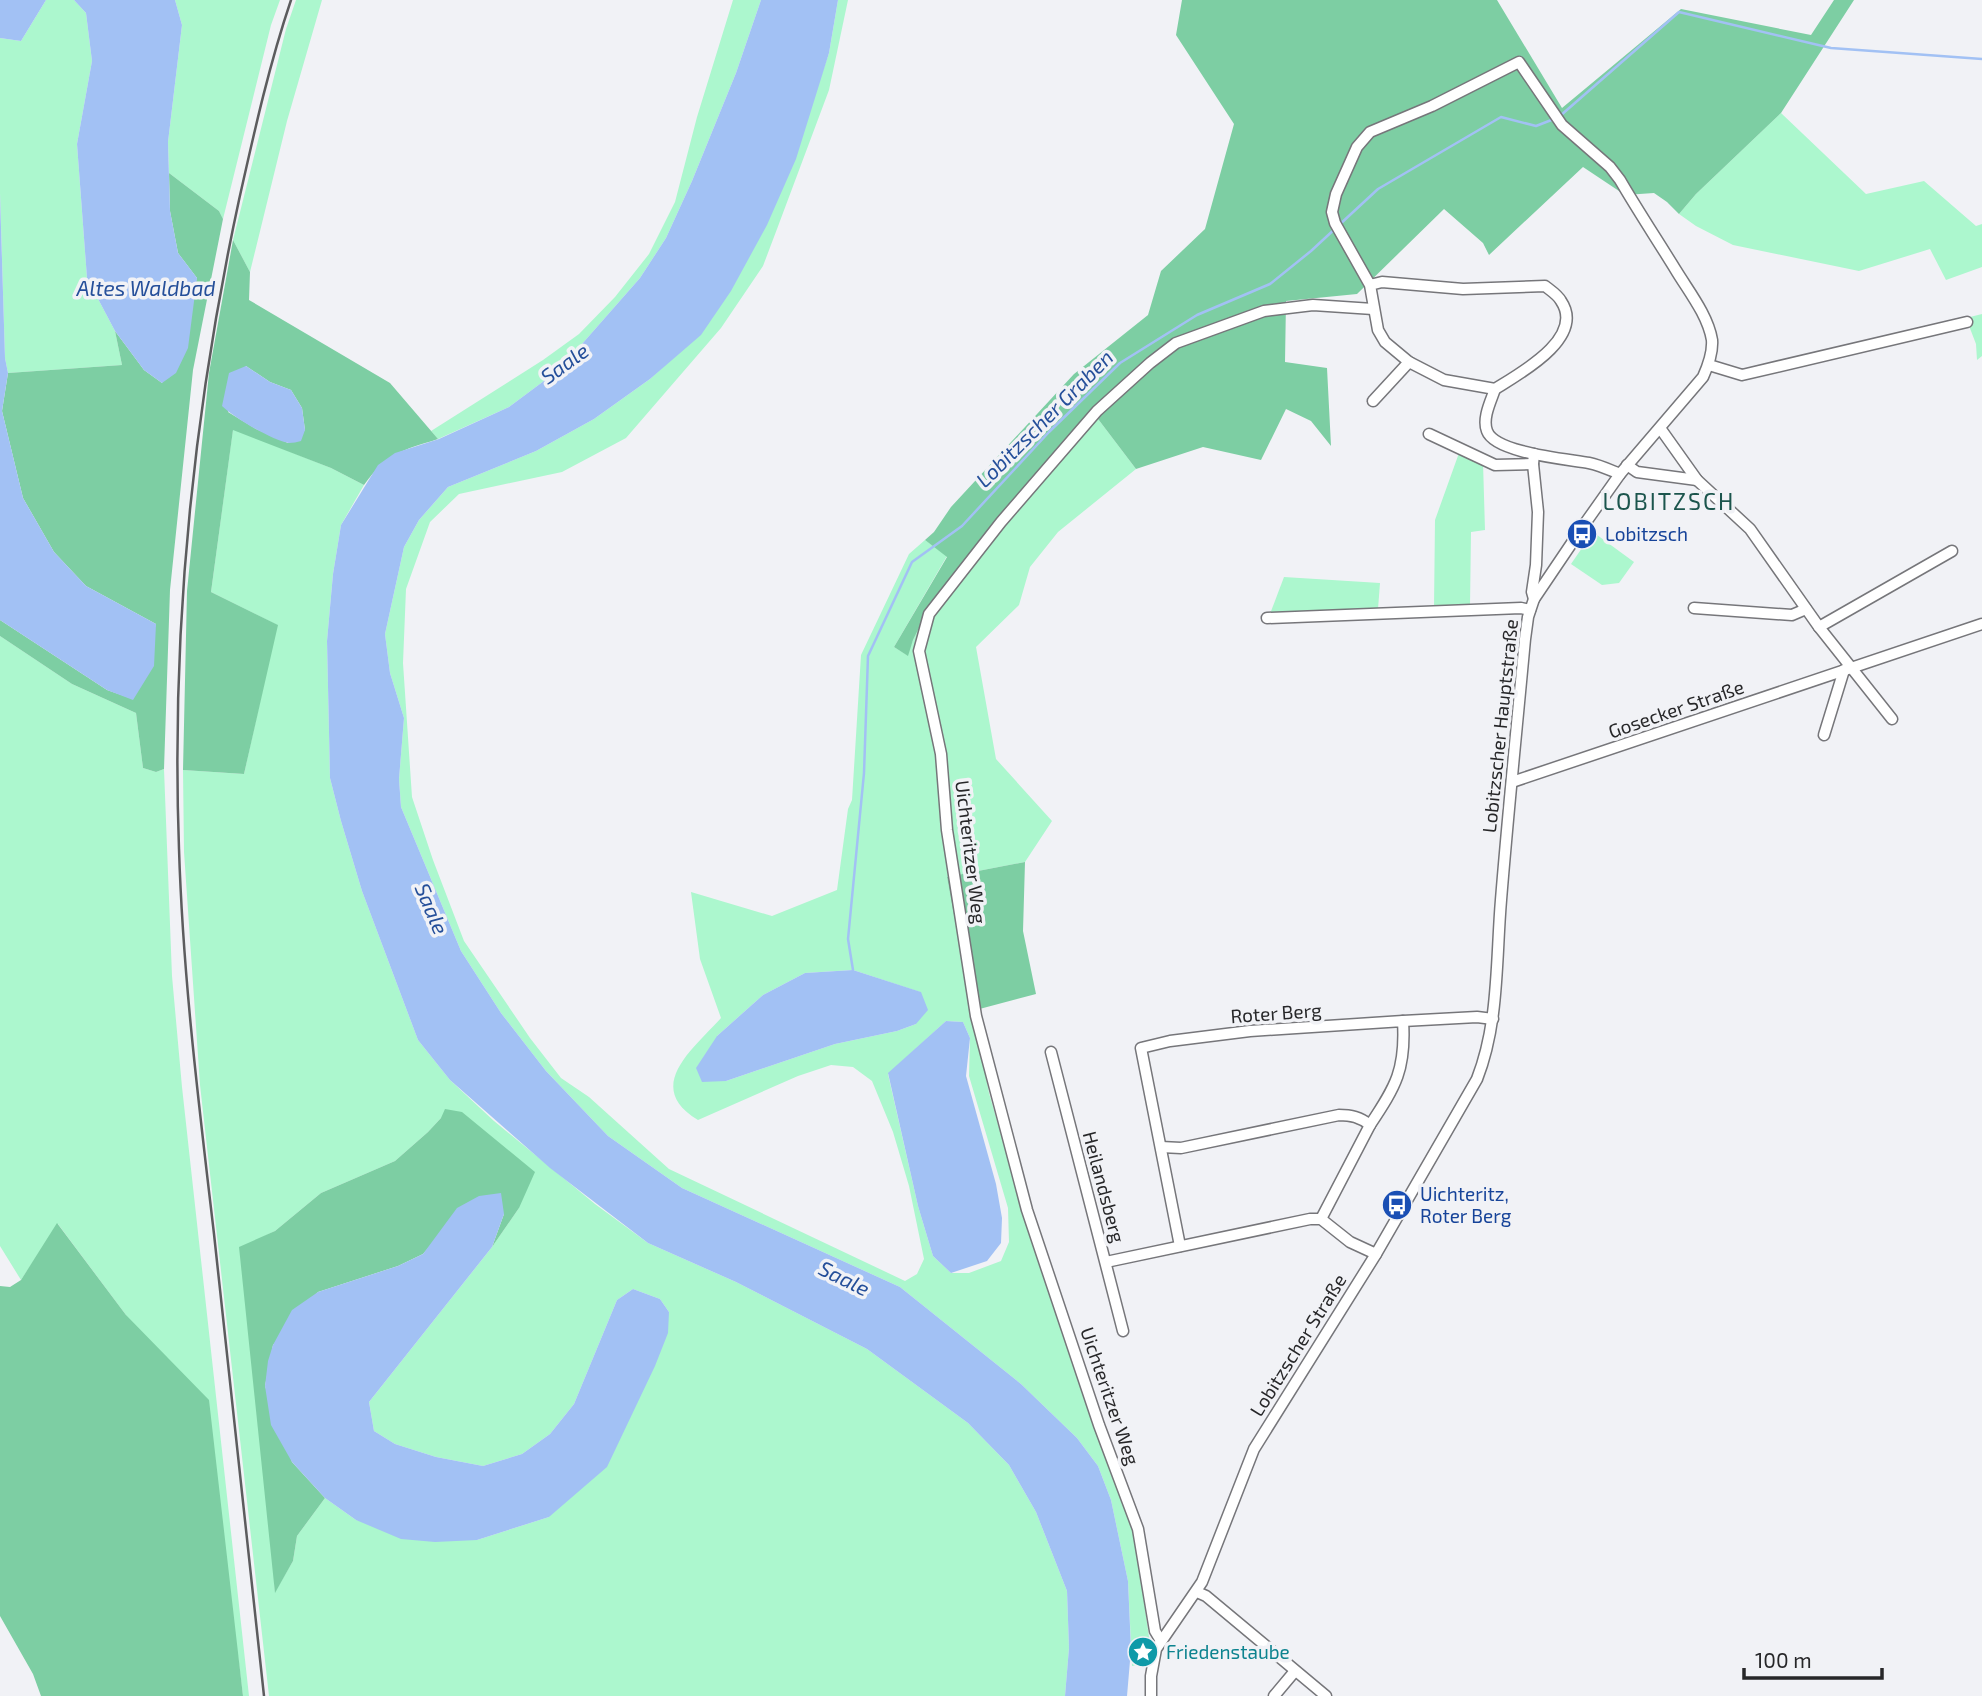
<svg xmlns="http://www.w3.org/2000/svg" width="1982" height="1696" font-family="'Exo 2',sans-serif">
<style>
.green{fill:#acf7ce;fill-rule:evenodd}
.forest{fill:#7dcea3;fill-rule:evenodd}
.water{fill:#a2c1f4}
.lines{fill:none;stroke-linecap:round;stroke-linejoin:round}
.stream{stroke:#a2c1f4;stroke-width:2.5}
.minor-casing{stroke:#76767a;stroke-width:13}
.minor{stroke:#fff;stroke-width:10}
.rail{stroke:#5c5c5e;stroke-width:2.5}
.labels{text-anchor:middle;stroke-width:7;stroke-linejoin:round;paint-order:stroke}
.transit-label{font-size:19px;fill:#164399;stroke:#f1f2f6;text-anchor:start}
.street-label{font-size:19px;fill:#272729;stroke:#f1f2f6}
.culture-label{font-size:19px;fill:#0d838f;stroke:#f1f2f6;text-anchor:start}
.water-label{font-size:21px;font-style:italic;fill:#254f9a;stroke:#f1f2f6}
.quarter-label{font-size:23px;letter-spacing:2px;fill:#1c554d;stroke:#f1f2f6}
</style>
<rect width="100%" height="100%" fill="#f1f2f6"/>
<g class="green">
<path d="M46 0H74L86 13 92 61 77 144 87 278 115 331 122 365 8 373 5 358 0 193V38L21 41Z"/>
<path d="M175 0H280L271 25 223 219 219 211 169 173 168 142 182 25Z"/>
<path d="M296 0H322L287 121 250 272 233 240 286 29Z"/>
<path d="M733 0H761L736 73 692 181 666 238 640 278 560 369 509 407 438 439 431 431 543 360 579 334 615 297 649 254 675 202 697 117Z"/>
<path d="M838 0H848L829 90 777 229 763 266 721 328 626 438 562 472 459 494 430 522 406 589 403 663 412 797 433 860 464 941 530 1038 561 1078 589 1097 669 1169 905 1281 917 1274 924 1259 909 1186 893 1132 872 1081 853 1067 831 1065 798 1076 698 1120C643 1087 693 1049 721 1018L700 959 691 892 772 916 837 890 848 809 852 800 861 655 909 554 925 540 947 556 894 647 907 655 913 640 934 598 1092 411 1136 469 1058 532 1030 567 1019 605 976 647 996 759 1052 821 1025 862 947 877 989 1093 1023 1211 1134 1530 1149 1637 1153 1648 1147 1663 1132 1666 1128 1581 1111 1500 1098 1466 1077 1438 1021 1384 900 1287 682 1188 608 1136 546 1071 501 1013 461 951 401 807 399 779 404 718 390 673 385 634 404 547 419 520 448 487 536 451 594 419 650 379 673 358 817 88 829 53ZM853 970 920 992 916 1024 897 1031 835 1044 726 1081 717 1036 763 995 805 973ZM946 1021 963 1022 970 1038 969 1076 1008 1208 1009 1242 1001 1261 969 1273H951L933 1256 918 1206 888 1074Z"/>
<path d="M1781 113 1866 194 1924 181 1976 226 1982 224V267L1946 280 1930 249 1859 271 1733 245 1696 226 1679 214 1696 194Z"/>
<path d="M1982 314V356L1977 360 1976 344 1966 318Z"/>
<path d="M233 429 331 468 364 485 341 525 333 574 327 641 330 778 341 821 362 891 418 1040 450 1080 494 1121 595 1204 648 1243 736 1282 867 1349 968 1423 1009 1465 1036 1512 1067 1591 1069 1648 1065 1696H269L200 1085 184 852 183 770 244 774 277 625 211 592ZM441 1118 519 1208 492 1247 369 1402 374 1431 395 1444 436 1457 483 1466 522 1454 550 1434 574 1404 617 1300 633 1289 660 1299 669 1312 549 1517 477 1540 356 1520 325 1498 297 1536 293 1561 275 1592 255 1241 275 1231 321 1193 395 1161 428 1132Z"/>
<path d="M1459 453 1483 462 1485 530 1471 532 1470 606 1434 607 1435 520Z"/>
<path d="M1593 532 1634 562 1619 583 1602 585 1571 564Z"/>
<path d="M1284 577 1380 583 1378 609 1270 614Z"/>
<path d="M0 636 72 684 136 713 143 768 156 772 164 769 172 976 182 1087 249 1696H243L238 1656 126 1315 58 1224 21 1280 0 1246Z"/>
</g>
<g class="forest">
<path d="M1182 0H1497L1562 108 1681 9 1811 35 1834 0H1854L1781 113 1696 194 1679 214 1667 202 1654 193 1625 195 1583 167 1489 255 1483 243 1444 209 1357 294 1286 301 1285 362 1327 368 1331 446 1311 421 1286 409 1261 460 1203 447 1136 469 1092 411 934 598 913 640 908 656 894 647 947 557 925 540 934 532 951 507 1074 374 1148 315 1161 271 1205 229 1234 124 1176 35Z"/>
<path d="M169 173 219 211 223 219 193 370 170 590 164 769 156 772 143 768 136 713 72 684 0 636V620L107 690 133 699 156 624 86 586 54 552 23 498 2 411 8 373 122 365 115 331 144 370 162 383 197 278 178 253 170 211Z"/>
<path d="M233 240 250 272 249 300 390 383 438 439C401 451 388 452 364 485L331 468 233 430 211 592 278 625 244 774 183 770 187 591 209 373ZM246 366 270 382 291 390 302 408 305 430 288 443 256 429 228 412Z"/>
<path d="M1025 862 1023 931 1036 994 972 1011 947 877Z"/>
<path d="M445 1109 462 1112 535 1172 519 1208 492 1247 504 1214 437 1238 423 1254 398 1266 318 1292 273 1345 265 1386 292 1462 325 1498 297 1536 293 1561 275 1593 239 1247 275 1231 321 1193 395 1161 428 1132 441 1118Z"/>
<path d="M57 1223 126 1315 209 1400 243 1696H41L33 1674 0 1616V1286L10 1287 21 1280Z"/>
</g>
<g class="water">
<path d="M0 0H46L21 41 0 38Z"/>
<path d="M74 0H175L182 25 168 142 170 211 178 253 197 278 188 348 176 373 162 383 144 370 115 331 87 278 77 144 92 61 86 13Z"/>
<path d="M761 0H838L829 53 796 159 767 225 731 291 701 335 650 379 594 419 536 451 448 487 419 520 404 547 385 634 390 673 404 718 399 779 401 807 461 951 501 1013 546 1071 608 1136 682 1188 900 1287 1021 1384 1077 1438 1098 1466 1111 1500 1128 1581 1131 1649 1127 1696H1065L1069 1648 1067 1591 1036 1512 1009 1465 968 1423 867 1349 736 1282 648 1243 550 1168 450 1080 418 1040 362 891 341 821 330 778 327 641 333 574 341 525 378 465 395 453 439 439 509 407 560 369 640 278 666 238 692 181 736 73Z"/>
<path d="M0 194 5 358 8 373 2 411 23 498 54 552 86 586 156 624 154 666 133 700 107 690 0 620Z"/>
<path d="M246 366 270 382 291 390 302 408 305 430 301 441C297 442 293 443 289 443 273 441 233 417 222 406L229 373Z"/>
<path d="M853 970 921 992 928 1010 916 1024 897 1031 835 1044 726 1081 702 1082 696 1068 717 1036 763 995 805 973Z"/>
<path d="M946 1021 963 1022 970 1038 966 1076 996 1184 1002 1218 1001 1243 987 1261 951 1273 933 1256 918 1206 888 1073Z"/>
<path d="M501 1193 504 1214 492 1247 369 1402 374 1431 395 1444 436 1457 483 1466 522 1454 550 1434 574 1404 617 1300 633 1289 660 1299 669 1312 668 1333 655 1366 607 1467 549 1517 477 1540 435 1542 401 1539 356 1520 325 1498 292 1462 271 1425 265 1386 268 1361 273 1345 292 1310 318 1292 398 1266 423 1254 457 1208 479 1196Z"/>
</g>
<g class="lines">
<g class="stream">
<path d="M1560 116 1679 12 1831 48 1982 59"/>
<path d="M853 970 848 939 864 773 868 656 912 562 962 526 1049 432 1120 363 1197 315 1270 284 1311 251 1378 189 1501 117 1536 126 1554 119"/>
</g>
<g class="minor-casing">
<g id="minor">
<path d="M1709 365 1742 375 1967 322"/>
<path d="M1495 389C1491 401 1482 418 1487 431 1495 453 1567 459 1589 463 1599 465 1610 470 1620 474"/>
<path d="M1373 401 1409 362"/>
<path d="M1660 428 1697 480 1750 529 1819 627 1892 719"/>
<path d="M1429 434 1495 465 1533 464"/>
<path d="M1627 465 1637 472 1697 480"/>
<path d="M1534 599 1532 592 1536 565 1538 512 1533 464 1534 454"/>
<path d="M1694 608 1792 615 1806 609"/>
<path d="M1267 618 1521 608 1530 610"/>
<path d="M1819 627 1952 551"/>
<path d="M1824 735 1844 670"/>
<path d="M1512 782 1982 624"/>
<path d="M1403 1021 1477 1017 1493 1019"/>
<path d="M1051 1052 1123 1331"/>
<path d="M1161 1147 1181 1148 1339 1115C1351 1115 1360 1117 1370 1125L1321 1219"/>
<path d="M1180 1246 1141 1048 1170 1041 1250 1031 1403 1021C1406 1069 1396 1086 1370 1125"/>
<path d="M1106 1262 1310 1219H1321L1350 1242 1376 1254"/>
<path d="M1197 1592 1206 1596 1326 1696"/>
<path d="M1161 1641 1155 1631 1138 1529 1099 1425 1027 1210 976 1016 947 830 941 754 919 651 929 614 1001 522 1097 411 1150 363 1176 343 1264 311 1313 305 1373 309"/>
<path d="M1151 1696V1676L1156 1649 1202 1582 1254 1449 1376 1254 1477 1079C1499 1023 1496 960 1501 900 1508 813 1517 726 1525 639L1528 617 1534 599 1586 522 1620 474 1703 377C1708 366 1713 353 1712 340 1708 316 1690 293 1677 272 1658 241 1638 211 1620 180L1610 167 1562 125 1519 62 1432 106 1370 132 1357 147 1336 194 1332 212 1335 223 1370 285 1378 330 1385 342 1409 362 1444 380 1495 389C1519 374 1586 338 1561 301 1558 295 1550 290 1545 286L1463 289 1382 282 1370 285"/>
<path d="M1274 1696 1295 1671"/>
</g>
</g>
<use href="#minor" class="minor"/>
<path class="rail" d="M264 1696C248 1542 231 1388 214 1234 199 1106 183 978 179 849 171 630 193 413 239 200 254 133 269 65 291 0"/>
</g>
<defs>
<g id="bus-disc" transform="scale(1.575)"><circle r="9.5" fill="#1a4fb4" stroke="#f1f2f6"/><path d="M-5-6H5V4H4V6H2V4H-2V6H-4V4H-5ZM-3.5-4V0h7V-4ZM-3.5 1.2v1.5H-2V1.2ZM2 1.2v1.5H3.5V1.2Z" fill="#fff"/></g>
<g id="sight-disc" transform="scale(1.575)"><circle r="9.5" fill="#0f9aa8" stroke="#f1f2f6"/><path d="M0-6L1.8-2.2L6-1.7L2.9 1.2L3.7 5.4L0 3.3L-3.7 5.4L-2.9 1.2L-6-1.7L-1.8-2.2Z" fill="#fff"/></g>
</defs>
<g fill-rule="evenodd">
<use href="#bus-disc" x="1582" y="534"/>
<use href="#bus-disc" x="1397" y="1205"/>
<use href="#sight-disc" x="1143" y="1652"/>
</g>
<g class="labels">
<g class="transit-label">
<text x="1605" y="541">Lobitzsch</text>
<text x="1420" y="1201">Uichteritz,<tspan x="1420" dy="22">Roter Berg</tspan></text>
</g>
<g class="street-label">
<text transform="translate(1676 709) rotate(-19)" y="7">Gosecker Straße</text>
<text transform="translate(1500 726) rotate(-84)" y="7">Lobitzscher Hauptstraße</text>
<text transform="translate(971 852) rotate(83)" y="7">Uichteritzer Weg</text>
<text transform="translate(1276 1013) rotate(-4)" y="7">Roter Berg</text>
<text transform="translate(1104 1187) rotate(75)" y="7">Heilandsberg</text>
<text transform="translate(1298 1345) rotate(-58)" y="7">Lobitzscher Straße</text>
<text transform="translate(1110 1396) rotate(71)" y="7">Uichteritzer Weg</text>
</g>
<g class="culture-label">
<text x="1166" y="1659">Friedenstaube</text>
</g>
<g class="water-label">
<text x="146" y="296">Altes Waldbad</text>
<text transform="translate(565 364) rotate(-36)" y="7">Saale</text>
<text transform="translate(1045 419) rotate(-45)" y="7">Lobitzscher Graben</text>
<text transform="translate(431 909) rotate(67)" y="7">Saale</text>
<text transform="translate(844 1279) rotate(26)" y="7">Saale</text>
</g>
<g class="quarter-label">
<text x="1669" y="510">LOBITZSCH</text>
</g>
</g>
<path d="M1744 1668v10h138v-10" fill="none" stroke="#272729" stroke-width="3.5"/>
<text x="1755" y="1668" font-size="21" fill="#272729" stroke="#f1f2f6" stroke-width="5" paint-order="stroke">100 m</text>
</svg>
